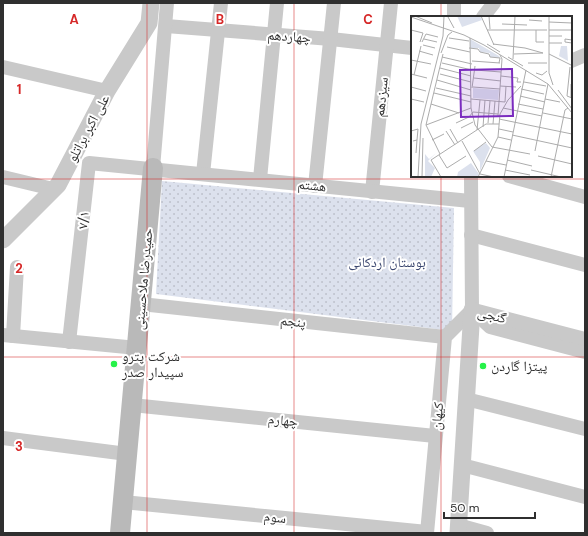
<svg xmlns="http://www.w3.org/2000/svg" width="588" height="536" font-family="'DM Sans','Noto Naskh Arabic',sans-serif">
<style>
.park{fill:url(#park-dots)}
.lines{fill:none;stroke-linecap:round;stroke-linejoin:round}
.minor{stroke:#c9c9c9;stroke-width:14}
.tertiary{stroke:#c9c9c9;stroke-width:17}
.secondary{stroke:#b9b9b9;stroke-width:20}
.grid{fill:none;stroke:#d62828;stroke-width:1;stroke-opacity:0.55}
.poi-dot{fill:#25f248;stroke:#fff;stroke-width:1.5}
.labels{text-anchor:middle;stroke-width:4;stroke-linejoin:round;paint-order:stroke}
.street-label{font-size:14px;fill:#2f2f2f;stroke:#fff}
.park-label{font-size:14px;fill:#39456e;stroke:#fff}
.poi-label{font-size:14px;fill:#2f2f2f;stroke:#fff;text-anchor:start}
.inset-road{fill:none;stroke:#acacac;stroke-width:1}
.view{fill:#7b2cbf;fill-opacity:0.15;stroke:#7b2cbf;stroke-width:2}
.inset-edge{fill:none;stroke:#2f2f2f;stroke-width:2}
.grid-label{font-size:13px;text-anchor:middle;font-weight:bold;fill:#d62828;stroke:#fff;stroke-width:4;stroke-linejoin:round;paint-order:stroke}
</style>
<defs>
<pattern id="park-dots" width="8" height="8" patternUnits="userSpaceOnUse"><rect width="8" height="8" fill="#dce1ed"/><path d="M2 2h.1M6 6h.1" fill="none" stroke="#bdc1cc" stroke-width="1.8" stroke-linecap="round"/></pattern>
</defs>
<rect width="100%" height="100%" fill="#fff"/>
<path class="park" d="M162 181 454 208 452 331 156 294Z"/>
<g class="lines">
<g class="minor">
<path d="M454 3V17"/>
<path d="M483 17 494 3"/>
<path d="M166 26 331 39 412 48"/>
<path d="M571 61 585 55"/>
<path d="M3 67 107 91"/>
<path d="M153 168 167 3"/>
<path d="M203 174 221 3"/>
<path d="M509 176 585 197"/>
<path d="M3 177 53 189"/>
<path d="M260 179 277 3"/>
<path d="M315 186 334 3"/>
<path d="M372 192 391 3"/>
<path d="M471 235 585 265"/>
<path d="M141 304 445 337"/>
<path d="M472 310 490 327 585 352"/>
<path d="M474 310 585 339"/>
<path d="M3 335 137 348"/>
<path d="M13 336 17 267"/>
<path d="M69 342 89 163 470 201"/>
<path d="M466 399 585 429"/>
<path d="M132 405 435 436"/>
<path d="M3 438 127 454"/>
<path d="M462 465 585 497"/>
<path d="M123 502 427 532"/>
<path d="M458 525 487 533"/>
<path d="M427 533 445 337 472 310 471 176"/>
</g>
<g class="tertiary">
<path d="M3 240 58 185 107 91 149 23 151 3"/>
<path d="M458 533 472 310"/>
</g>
<path class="secondary" d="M120 533 153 168"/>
</g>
<path class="grid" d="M147 3V533M294 3V533M441 3V17M441 176V533M3 179H585M3 357H585"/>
<g class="poi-dot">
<circle cx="114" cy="364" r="4"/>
<circle cx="483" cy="366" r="4"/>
</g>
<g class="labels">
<g class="street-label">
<text transform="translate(289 36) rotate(4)" y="5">چهاردهم</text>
<text transform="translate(381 97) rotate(-84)" y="5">سیزدهم</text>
<text transform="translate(88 128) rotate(-62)" y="5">علی اکبر براتلو</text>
<text transform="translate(312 185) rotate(6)" y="5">هشتم</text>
<text transform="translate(83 220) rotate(-84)" y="5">۷/۱</text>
<text transform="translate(143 279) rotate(-85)" y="5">حمیدرضا ملاحسینی</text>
<text transform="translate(492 315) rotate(14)" y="5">گنجی</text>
<text transform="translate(293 321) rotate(6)" y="5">پنجم</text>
<text transform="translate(437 416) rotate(-84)" y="5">کیهان</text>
<text transform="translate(283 420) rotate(6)" y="5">چهارم</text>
<text transform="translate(275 517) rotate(6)" y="5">سوم</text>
</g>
<g class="park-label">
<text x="387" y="267">بوستان اردکانی</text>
</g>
<g class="poi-label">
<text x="122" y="361">شرکت پترو<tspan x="122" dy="16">سپیدار صدر</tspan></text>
<text x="491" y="371">پیتزا گاردن</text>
</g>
</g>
<g transform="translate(411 16)">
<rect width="161" height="161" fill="#fff"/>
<path d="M59 23 88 40 89 42 79 41V37L69 36 68 32H59ZM150 30H156L157 45 148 40ZM62 72 88 74 87 84 62 82ZM75 127 79 132 69 155V146L62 135ZM60 147 68 158 66 161H46L47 156Z" fill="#dce1ed"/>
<path d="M25 137 17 145 24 152 20 161H14V138L18 143Z" fill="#dce1ed"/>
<path d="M46 0H69L71 4 51 11Z" fill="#dce1ed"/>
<path class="inset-road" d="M4 0 21 7M70 0 83 29M78 0 79 13M96 0H116M138 0V57L142 69M0 1 53 19 73 29 137 68 161 97M37 1 43 12M118 4 131 5M138 6 161 7M91 8 116 9M0 14 12 17 9 26M76 14H136M125 14V26H133M138 14H161M138 20H151M38 22 58 25M59 22 60 92 64 109 81 131 119 138M13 23 26 26M161 24 154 23V26L161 27M11 26 15 18 27 21M138 27H151M76 28 89 36M82 28 114 32 132 37M12 29 24 32M36 31 59 36M58 32 67 33 69 36 78 38 79 41 89 42 88 47M8 35 22 39M30 37 37 19 41 16M103 38 132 37M138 38 160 49M31 41 61 48M97 41 112 50M102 43 104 0M0 44 20 48M61 45 89 47M31 47 61 54M117 47H136M159 51 156 80 161 82M29 52 60 60M64 54 90 56M125 57 131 59 136 55M0 58 16 62M29 58 60 66M3 59 10 30M90 60 107 62 106 66H110M63 62 90 65M26 64 60 74M113 66 135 70M160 68V82M89 70 105 71M0 71 15 75M62 71 89 73M25 72 60 80M61 72 64 50M110 73 133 78M147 74 161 93M23 77 60 86M109 80 134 86M0 83 13 86M60 83 94 86 95 70M134 83 149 86M88 86 91 43 89 39M20 88 48 97M107 88 132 93M92 92 131 100M62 96 87 98M132 97 161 103M87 100 88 86M88 103 161 118M45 107 58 101 62 96M77 107 79 85M82 108 84 85M15 109 60 92M72 111 74 84M50 112 62 106M39 113 47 127M88 113 102 116M66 114 69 84M0 115 7 113 6 124 2 125M35 115 44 129M101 119 161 132M87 121 100 124M21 124 33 118M51 125 69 158 83 161M63 135 75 126M124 135 137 68M5 137 6 124M29 138 15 109 32 38M28 139 36 152 55 140M127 140 161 148M96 144 121 150M75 145 95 149M94 154 119 159M120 154 150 161M7 161 10 108 32 20 33 0M11 161 12 122M30 161 20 144 75 108H88M67 161 87 121 89 98 97 84 110 70M93 161 115 54M140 161 154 94 157 92"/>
<path class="view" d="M101 53 102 100 50 101 49 54Z"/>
<rect width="161" height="161" class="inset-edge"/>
</g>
<g class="grid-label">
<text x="74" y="24">A</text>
<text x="220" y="24">B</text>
<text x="368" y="24">C</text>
<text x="19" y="94">1</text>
<text x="19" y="273">2</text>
<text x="19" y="451">3</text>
</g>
<rect width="588" height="536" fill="none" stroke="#2f2f2f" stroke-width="8"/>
<path d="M444 512v6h91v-6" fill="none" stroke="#2f2f2f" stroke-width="2"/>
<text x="450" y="512" font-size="12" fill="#2f2f2f" stroke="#ffffff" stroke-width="3" paint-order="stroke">50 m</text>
</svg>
